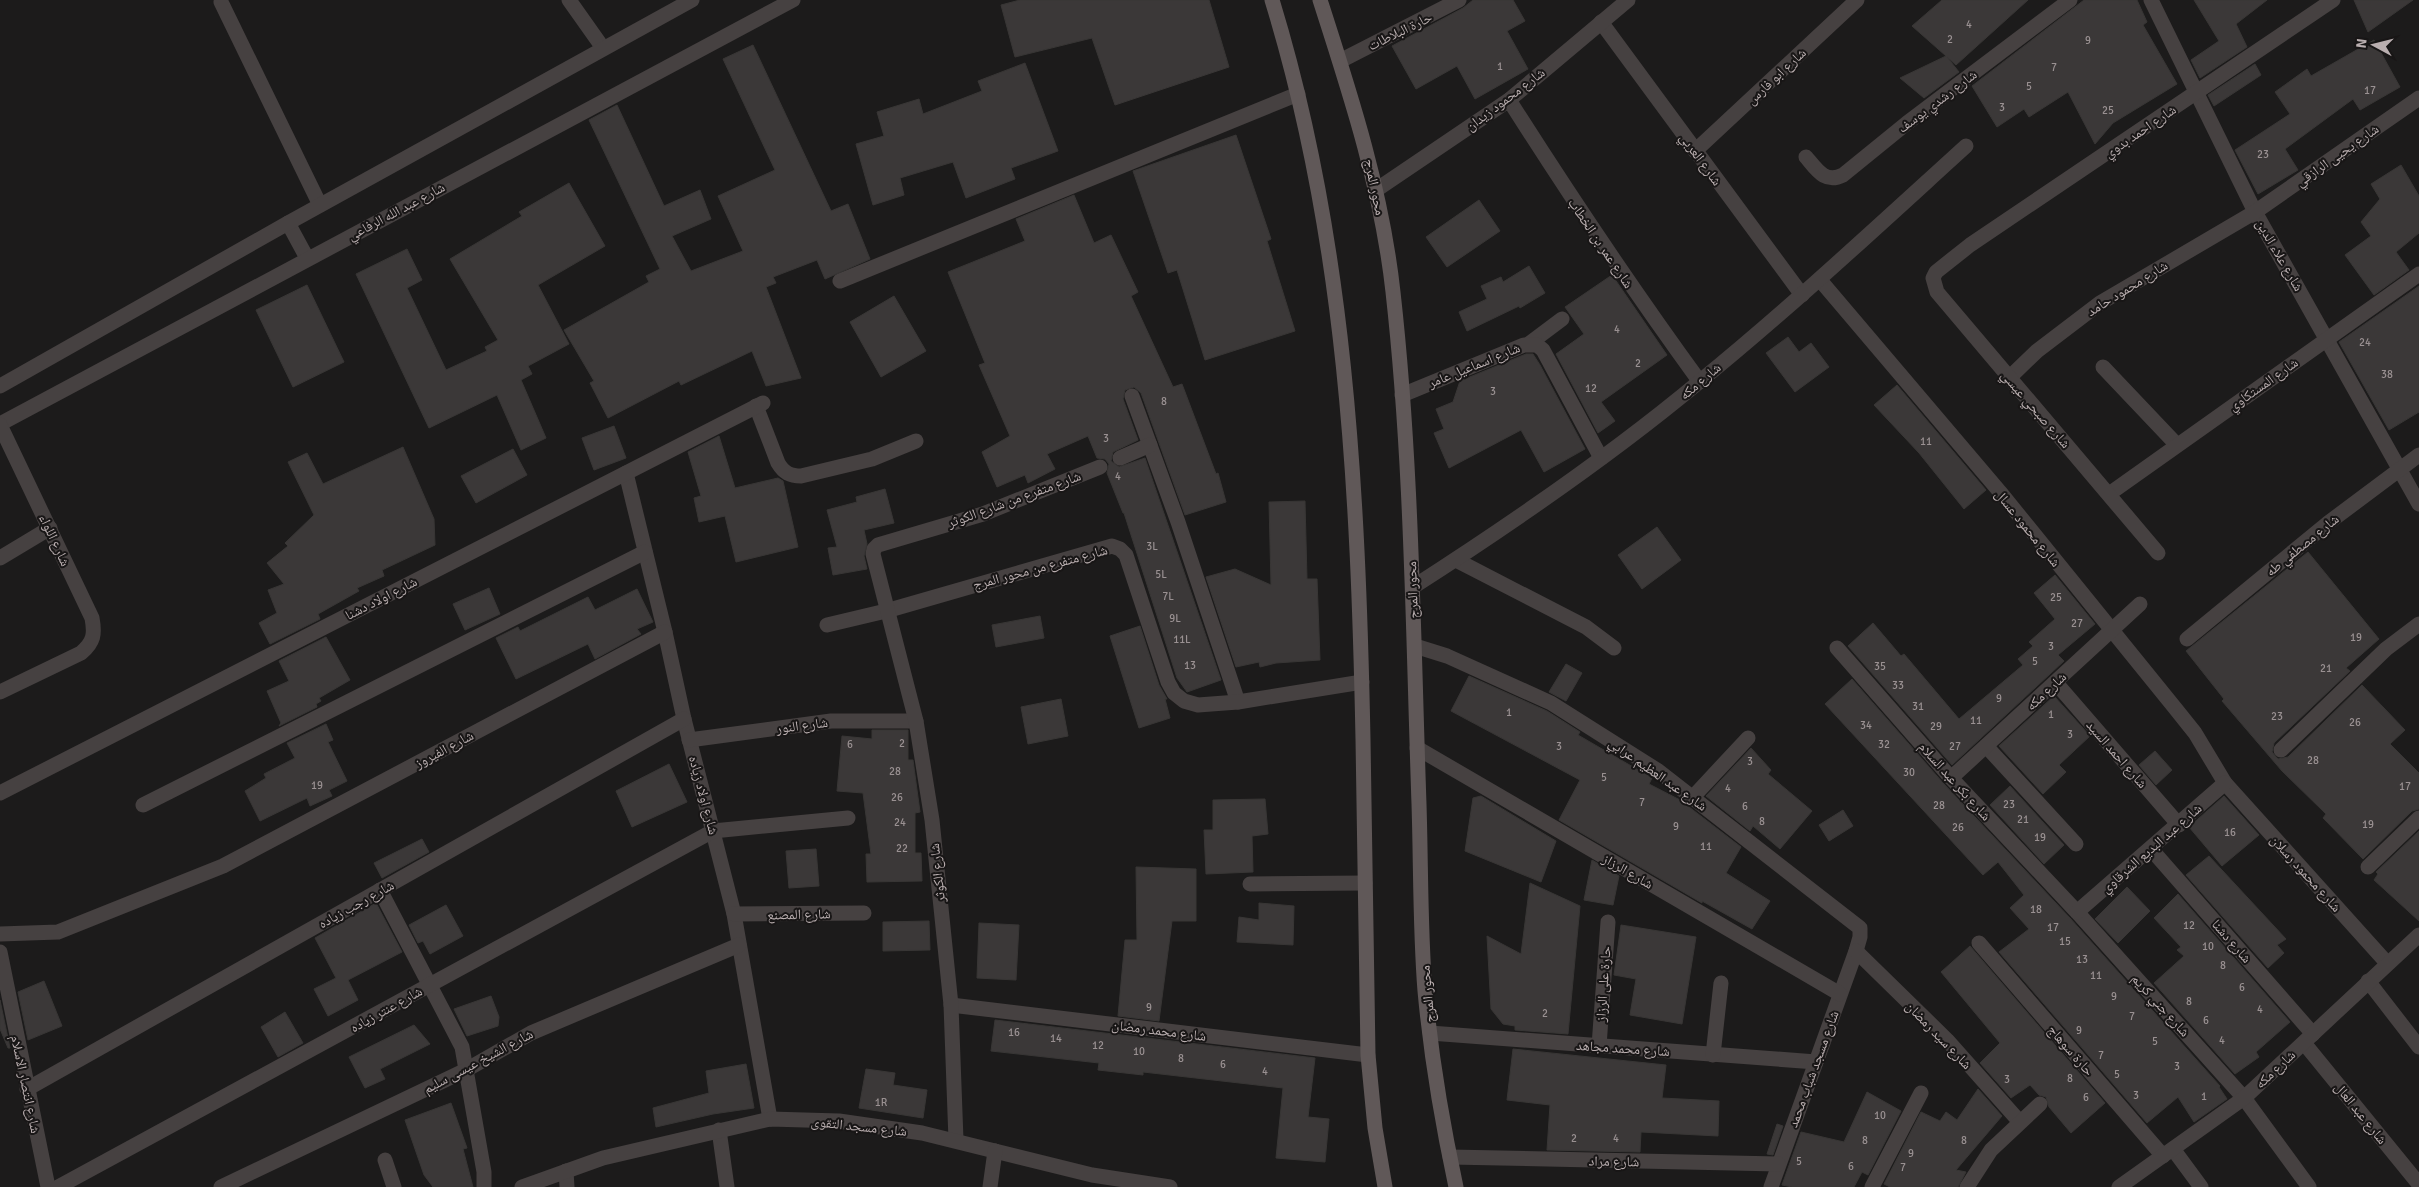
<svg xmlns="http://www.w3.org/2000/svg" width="2419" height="1187" font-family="Signika,'Noto Naskh Arabic',sans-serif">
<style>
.building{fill:#3b3838;stroke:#383635}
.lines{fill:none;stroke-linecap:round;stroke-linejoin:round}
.minor{stroke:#464141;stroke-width:15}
.major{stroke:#605858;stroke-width:15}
.labels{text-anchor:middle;stroke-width:4;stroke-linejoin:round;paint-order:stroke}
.number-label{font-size:11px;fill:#9a9192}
.street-label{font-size:14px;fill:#baafb0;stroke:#181616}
</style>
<rect width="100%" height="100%" fill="#1c1b1b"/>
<g class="building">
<path d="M1020 0H1209L1229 67 1115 105 1092 38 1015 57 1001 5Z"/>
<path d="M1473 0H1513L1525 21 1507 31 1528 69 1475 99 1457 66 1416 89 1392 46 1463 8Z"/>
<path d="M1942 0H2028L1956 65 1947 57 1959 72 1924 98 1900 78 1946 56 1912 26Z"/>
<path d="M2084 0H2137L2147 22 2143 25 2177 84 2113 123 2095 144 2068 92 2029 117 2024 109 1997 127 1972 86Z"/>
<path d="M2194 0H2267L2236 24 2247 47 2200 78 2191 60 2219 41Z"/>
<path d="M2354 0H2413L2368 32Z"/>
<path d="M2374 40 2400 87 2360 110 2353 99 2285 149 2298 170 2258 194 2235 150 2290 114 2275 92 2307 69 2311 76Z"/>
<path d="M753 45 831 211 848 204 870 259 825 279 817 260 773 277 776 283 766 287 801 378 766 386 752 351 681 385 679 381 608 418 590 383 594 381 564 330 649 282 646 276 660 269 589 120 617 105 664 206 700 190 711 219 672 236 691 271 743 251 718 196 775 170 723 59Z"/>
<path d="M1025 63 1058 151 1011 168 1015 179 966 198 953 162 900 178 904 195 873 205 856 144 884 136 877 112 919 99 923 114 982 91 978 81Z"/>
<path d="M2255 64 2261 75 2214 106 2208 95Z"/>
<path d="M1236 135 1271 239 1267 241 1295 331 1205 360 1177 270 1168 273 1133 171Z"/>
<path d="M2401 165 2419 196V233L2396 252 2409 270 2374 295 2345 255 2371 236 2361 222 2380 199 2371 184Z"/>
<path d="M569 183 605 246 538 285 569 344 528 366 532 374 521 380 546 438 521 450 497 395 429 428 356 274 407 249 422 280 407 288 446 370 487 351 485 347 498 340 450 259 522 216 519 212Z"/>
<path d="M1074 195 1094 243 1111 235 1138 292 1131 296 1173 387 1182 384 1216 474 1218 473 1226 502 1185 515 1141 393 1134 387 1125 390 1123 399 1138 440 1113 452 1111 461 1119 467 1145 458 1221 680 1187 692 1177 678 1124 513H1123L1107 473 1109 464 1105 459 1097 458 1088 436 1047 454 1055 469 1028 483 1025 475 997 487 982 452 1010 436 979 365 985 363 948 272 1025 241 1016 219Z"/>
<path d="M1479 200 1500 231 1447 267 1426 237Z"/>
<path d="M1529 266 1545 293 1520 308 1519 306 1467 331 1459 312 1487 299 1481 286 1501 277 1503 282Z"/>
<path d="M1612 275 1667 355 1601 402 1615 421 1598 433 1556 354 1584 334 1565 307Z"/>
<path d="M307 285 344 362 293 387 256 310Z"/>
<path d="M2419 286V412L2389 430 2339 342Z"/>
<path d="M894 296 926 351 881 377 850 322Z"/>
<path d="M1788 337 1799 352 1811 343 1829 367 1795 392 1766 353Z"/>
<path d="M1526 354H1533L1540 365 1585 449 1544 472 1521 430 1449 468 1434 433 1444 429 1436 409 1453 402 1460 381Z"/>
<path d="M1897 385 1986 490 1964 509 1919 453 1874 405Z"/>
<path d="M614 426 626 458 594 470 582 438Z"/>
<path d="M719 436 735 488 778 478 783 481 798 547 736 562 725 516 699 522 694 498 701 496 688 452Z"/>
<path d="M403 447 434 519 435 545 382 570 384 576 357 588 359 591 318 614 320 619 270 644 259 623 277 613 268 590 284 584 267 563 288 546 285 543 314 515 288 462 307 453 323 484Z"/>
<path d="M513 449 527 475 476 503 461 476Z"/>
<path d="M885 489 894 523 864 530 867 544 864 556 867 569 833 575 828 548 837 547 827 510 857 502 856 497Z"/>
<path d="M1305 501 1307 579H1317L1320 660 1276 663 1260 667 1259 662 1236 667 1206 577 1235 569 1271 585 1269 502Z"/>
<path d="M1657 527 1681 560 1642 589 1618 555Z"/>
<path d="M2308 552 2379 639 2346 668 2350 671 2274 743 2272 752 2278 759 2288 757 2362 685 2405 730 2390 744 2419 773V809L2412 811 2363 859 2323 818 2326 814 2282 771 2222 701 2224 699 2186 651Z"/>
<path d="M2055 575 2095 624 2058 655 2064 661 1952 765 1848 646 1873 623 1901 656 1904 654 1959 719 2023 665 2018 659 2033 646 2029 642 2055 619 2034 593Z"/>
<path d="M489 588 500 614 465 630 453 604Z"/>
<path d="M637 589 653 622 637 629 641 634 595 659 588 644 516 679 496 638 518 627 520 631 588 597 595 610Z"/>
<path d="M1040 616 1044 638 996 647 992 625Z"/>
<path d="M1140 626 1159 685 1167 699H1165L1170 718 1139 728 1110 636Z"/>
<path d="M326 637 350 680 319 698 321 701 316 704 317 707 279 726 281 723 267 691 289 681 279 661Z"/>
<path d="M1566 664 1582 673 1566 701 1549 692Z"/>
<path d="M1469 676 1547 711 1580 732 1578 735 1652 778 1649 784 1680 800 1741 847 1726 873 1770 901 1752 929 1702 901V903L1559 820 1580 780 1451 711Z"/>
<path d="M1852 679 1944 784 2070 918 2220 1086 2219 1087 2227 1099 2194 1122 2178 1097 2147 1123 1999 952 2029 929 2010 908 2024 895 1998 862 1983 875 1825 704Z"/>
<path d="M2054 696 2090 736 2059 765 2066 772 2043 794 1999 746Z"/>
<path d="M1061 699 1068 736 1028 744 1021 707Z"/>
<path d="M326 724 333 740 328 742 347 781 329 790 332 796 310 806 307 798 260 821 245 791 266 778 264 774 295 758 287 743Z"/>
<path d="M872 730H908V760H913L920 812 915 813V853H921L922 881 867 882 866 854H871L863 793 837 791 842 736 872 739Z"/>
<path d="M1751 748 1771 770 1768 774 1812 811 1780 849 1753 826 1750 831 1706 796Z"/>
<path d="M2155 751 2172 770 2156 785 2139 765Z"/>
<path d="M669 764 687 802 632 827 616 791Z"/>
<path d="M2010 786 2064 845 2044 864 1990 805Z"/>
<path d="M1481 796 1556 841 1541 882 1465 851 1473 798Z"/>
<path d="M2224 796 2259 835 2222 866 2189 827Z"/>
<path d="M1265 799 1268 834 1252 836 1253 872 1206 874 1204 830H1213V800Z"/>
<path d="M1843 810 1853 826 1829 841 1819 825Z"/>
<path d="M2419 831V921L2374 880 2378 874 2376 872Z"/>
<path d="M422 839 429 852 382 878 374 863Z"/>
<path d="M816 849 819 886 789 888 786 851Z"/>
<path d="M2209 856 2286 939 2277 945 2284 953 2268 968 2186 875Z"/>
<path d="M1592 860 1619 876 1613 905 1584 900Z"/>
<path d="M1136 867 1196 869V921H1172L1159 1021 1118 1016 1125 940H1137Z"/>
<path d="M1530 883 1580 906 1568 1034 1515 1030V1026L1503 1024 1491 1009 1487 936 1521 954Z"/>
<path d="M2127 887 2150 911 2118 943 2095 919Z"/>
<path d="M2178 894 2290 1022 2256 1052 2259 1057 2235 1074 2154 983 2184 956 2177 950 2181 947 2154 918Z"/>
<path d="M376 903 402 952 348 980 358 1000 328 1016 314 989 336 978 315 938Z"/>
<path d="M1259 903 1294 906 1293 945 1237 942 1239 917 1259 920Z"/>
<path d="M446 905 463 936 430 954 423 941 418 943 409 925Z"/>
<path d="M929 921 930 950 883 951V922Z"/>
<path d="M979 923 1019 925 1016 980 977 978Z"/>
<path d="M1621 925 1696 937 1682 1024 1630 1015 1636 979 1614 975Z"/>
<path d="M1970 946 2105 1103 2071 1133 2049 1107 2046 1097 2039 1095 2030 1085 2011 1098 1980 1063 2000 1043 1941 972Z"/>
<path d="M44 981 62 1026 28 1040 18 992Z"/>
<path d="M491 996 499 1017 498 1026 467 1036 454 1009Z"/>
<path d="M0 1000 10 1048H8L0 1029Z"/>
<path d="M285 1012 303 1043 278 1057 261 1027Z"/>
<path d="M995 1020 1315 1058 1308 1117 1329 1119 1325 1162 1276 1158 1283 1088 1143 1072V1075L1098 1070 1099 1063 991 1051Z"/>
<path d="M414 1025 430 1044 380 1069 385 1079 365 1088 349 1057Z"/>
<path d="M1513 1049 1666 1065 1662 1098 1719 1101 1718 1136 1641 1132 1640 1152 1547 1150 1550 1105 1507 1100Z"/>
<path d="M746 1064 754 1108 713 1114 656 1127 653 1108 709 1093 706 1071Z"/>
<path d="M866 1069 895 1073 893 1085 927 1090 923 1118 859 1108Z"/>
<path d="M1978 1089 2002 1116 1956 1170 1966 1172 1958 1187H1890L1884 1184 1921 1112 1940 1121 1946 1112 1957 1120Z"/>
<path d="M1867 1092 1901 1111 1868 1175 1862 1172 1854 1187H1792L1782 1185 1801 1132 1844 1142Z"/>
<path d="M451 1103 467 1148 463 1149 473 1187H433L424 1175 405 1120Z"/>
<path d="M1777 1124 1783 1126 1773 1155 1767 1154Z"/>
</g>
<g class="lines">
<g class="minor">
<path d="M569 0 603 48"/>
<path d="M2151 0 2255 212 2419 504"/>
<path d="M221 2 320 205"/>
<path d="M1601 22 1802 295"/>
<path d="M1340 61 1459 0"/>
<path d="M1509 100C1570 196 1633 290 1700 382"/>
<path d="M1695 151 1857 0"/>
<path d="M1806 157C1817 170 1825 184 1843 175L1907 123 2070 0"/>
<path d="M1376 190 1509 100 1628 0"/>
<path d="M288 223 307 258"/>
<path d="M1820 280 2000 492 2175 708 2195 733 2225 783 2387 963"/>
<path d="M840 281 1298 94"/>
<path d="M1530 343 1562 319"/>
<path d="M2103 367 2177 445"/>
<path d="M2009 378 2037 351 2100 303 2255 212 2419 98"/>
<path d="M0 386 288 223 692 0"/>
<path d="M1402 395 1524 345H1537L1543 350 1601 458"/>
<path d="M1132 396 1178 522 1238 702"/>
<path d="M756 406 778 463C784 473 790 476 801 476L872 459 916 441"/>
<path d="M0 424 793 0"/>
<path d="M0 425 92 618C95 634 94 642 81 653L0 692"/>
<path d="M1120 458 1150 445"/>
<path d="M626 473 665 632 684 719 734 914 770 1119"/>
<path d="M2109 494 2419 274"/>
<path d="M2158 553 1937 292 1933 278 1936 272 1970 245 2333 0"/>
<path d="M0 558 50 528"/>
<path d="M1456 560 1586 627 1614 648"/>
<path d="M1413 587C1511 524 1609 457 1699 382 1791 307 1878 226 1966 146"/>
<path d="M827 625 886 611 1112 546 1120 549 1126 555 1168 682 1174 693 1184 701 1198 705 1238 702 1362 682"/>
<path d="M2187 639 2328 523 2419 455"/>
<path d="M1415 646 1447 656 1551 703 1657 770 1860 928V937L1856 951 1771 1187"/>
<path d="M1837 648 1951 778 2077 912 2244 1098 2309 1187"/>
<path d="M2056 683 2179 825"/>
<path d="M689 740 831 721H916"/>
<path d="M1986 746 2076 844"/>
<path d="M1417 748 1840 994"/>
<path d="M2281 750 2386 649 2419 624"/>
<path d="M1951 778 2140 604"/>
<path d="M0 793 763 403"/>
<path d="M1693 797 1748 738"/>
<path d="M143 805 645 552"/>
<path d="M2151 849 2313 1034"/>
<path d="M2368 867 2419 818"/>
<path d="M1250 884 1365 883"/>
<path d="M380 890 462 1047 484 1172V1187"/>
<path d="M2077 912 2225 783"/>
<path d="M734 914 864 913"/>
<path d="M0 934 58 932 223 866 665 632"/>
<path d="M1979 943 2163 1156"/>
<path d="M1856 951 1947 1040 2019 1121"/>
<path d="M0 952 48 1187"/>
<path d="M2368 981 2419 1047"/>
<path d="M951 1005 1368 1055"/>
<path d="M1430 1033 1816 1062"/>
<path d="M2304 1043 2418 1183"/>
<path d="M1599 1046 1608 922"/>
<path d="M1713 1055 1721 983"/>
<path d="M27 1089 684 719"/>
<path d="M719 1130 727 1187"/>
<path d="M956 1140 951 1005 932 820 916 721 873 554 874 549 878 545 983 514 1100 467"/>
<path d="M2173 1149 2201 1187"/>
<path d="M1450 1157 1778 1164"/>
<path d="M385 1160 394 1187"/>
<path d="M566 1171 567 1187"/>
<path d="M58 1187 713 831 848 818"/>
<path d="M221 1187 466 1070 531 1033 739 945"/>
<path d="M522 1187 603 1158 770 1119 839 1121 922 1133 1092 1175 1170 1187"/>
<path d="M990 1187 995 1151"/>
<path d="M1872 1187 1921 1093"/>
<path d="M1967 1187 1991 1150 2040 1104"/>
<path d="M2119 1187 2244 1098 2419 935"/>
</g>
<g class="major">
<path d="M1272 0C1346 241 1358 490 1363 739 1364 845 1366 950 1368 1055L1375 1128 1385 1187"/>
<path d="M1320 0C1351 96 1382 191 1393 292 1412 462 1413 633 1419 804 1421 866 1420 929 1425 991 1431 1056 1442 1122 1456 1187"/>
</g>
</g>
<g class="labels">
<g class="number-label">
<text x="1969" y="28">4</text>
<text x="1950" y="43">2</text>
<text x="2088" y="44">9</text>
<text x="1500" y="70">1</text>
<text x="2054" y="71">7</text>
<text x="2029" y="90">5</text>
<text x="2370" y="94">17</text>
<text x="2002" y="111">3</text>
<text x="2108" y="114">25</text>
<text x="2263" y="158">23</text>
<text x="1617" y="333">4</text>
<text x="2365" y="346">24</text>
<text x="1638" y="367">2</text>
<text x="2387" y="378">38</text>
<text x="1591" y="392">12</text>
<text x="1493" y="395">3</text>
<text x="1164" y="405">8</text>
<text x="1106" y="442">3</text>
<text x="1926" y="445">11</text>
<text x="1118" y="480">4</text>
<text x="1152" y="550">3L</text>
<text x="1161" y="578">5L</text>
<text x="1168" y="600">7L</text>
<text x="2056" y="601">25</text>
<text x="1175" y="622">9L</text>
<text x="2077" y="627">27</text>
<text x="2356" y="641">19</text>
<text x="1182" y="643">11L</text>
<text x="2051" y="650">3</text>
<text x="2035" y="665">5</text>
<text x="1190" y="669">13</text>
<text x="1880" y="670">35</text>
<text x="2326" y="672">21</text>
<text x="1898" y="689">33</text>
<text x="1999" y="702">9</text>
<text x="1918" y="710">31</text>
<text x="1509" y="716">1</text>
<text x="2051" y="718">1</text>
<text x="2277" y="720">23</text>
<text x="1976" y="724">11</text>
<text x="2355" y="726">26</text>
<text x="1866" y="729">34</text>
<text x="1936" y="730">29</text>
<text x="2070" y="738">3</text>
<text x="902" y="747">2</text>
<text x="850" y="748">6</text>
<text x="1884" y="748">32</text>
<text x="1559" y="750">3</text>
<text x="1955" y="750">27</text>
<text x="2313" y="764">28</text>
<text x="1750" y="765">3</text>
<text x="895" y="775">28</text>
<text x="1909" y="776">30</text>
<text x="1604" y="781">5</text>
<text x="317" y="789">19</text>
<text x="2405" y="790">17</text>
<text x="1728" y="792">4</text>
<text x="897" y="801">26</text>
<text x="1642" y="806">7</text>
<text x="2009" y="808">23</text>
<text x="1939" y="809">28</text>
<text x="1745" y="810">6</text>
<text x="2023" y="823">21</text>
<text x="1762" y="825">8</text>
<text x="900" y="826">24</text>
<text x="2368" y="828">19</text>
<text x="1676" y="830">9</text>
<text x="1958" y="831">26</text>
<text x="2230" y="836">16</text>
<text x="2040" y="841">19</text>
<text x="1706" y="850">11</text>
<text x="902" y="852">22</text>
<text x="2036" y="913">18</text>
<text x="2189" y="929">12</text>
<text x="2053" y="931">17</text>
<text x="2065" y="945">15</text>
<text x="2208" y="950">10</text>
<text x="2082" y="963">13</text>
<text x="2223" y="969">8</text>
<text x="2096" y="979">11</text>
<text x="2242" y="991">6</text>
<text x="2114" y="1000">9</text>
<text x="2189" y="1005">8</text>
<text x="1149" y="1011">9</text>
<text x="2260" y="1013">4</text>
<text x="1545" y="1017">2</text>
<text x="2132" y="1020">7</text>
<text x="2206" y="1024">6</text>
<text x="2079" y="1034">9</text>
<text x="1014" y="1036">16</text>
<text x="1056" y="1042">14</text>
<text x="2222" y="1044">4</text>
<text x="2155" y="1045">5</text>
<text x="1098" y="1049">12</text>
<text x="1139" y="1055">10</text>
<text x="2101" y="1059">7</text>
<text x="1181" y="1062">8</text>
<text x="1223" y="1068">6</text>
<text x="2177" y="1070">3</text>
<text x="1265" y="1075">4</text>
<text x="2117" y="1078">5</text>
<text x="2070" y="1082">8</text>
<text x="2007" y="1083">3</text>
<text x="2136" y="1099">3</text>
<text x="2204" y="1100">1</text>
<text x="2086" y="1101">6</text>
<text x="881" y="1106">1R</text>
<text x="1880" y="1119">10</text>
<text x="1574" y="1142">2</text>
<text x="1616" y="1142">4</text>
<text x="1865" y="1144">8</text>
<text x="1964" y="1144">8</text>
<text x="1911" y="1157">9</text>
<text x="1799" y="1165">5</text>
<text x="1851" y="1170">6</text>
<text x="1903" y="1171">7</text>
</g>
<g class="street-label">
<text transform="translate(1400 31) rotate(-26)" y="5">حارة البلاطات</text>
<text transform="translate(1776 76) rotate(-43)" y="5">شارع ابو فارس</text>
<text transform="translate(1505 99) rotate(-37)" y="5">شارع محمود زيدان</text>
<text transform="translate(1937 101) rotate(-37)" y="5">شارع رشدي يوسف</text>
<text transform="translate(2140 131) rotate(-34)" y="5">شارع احمد بدوي</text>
<text transform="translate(2337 155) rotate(-35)" y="5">شارع يحيى الرازقي</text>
<text transform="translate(1701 159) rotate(54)" y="5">شارع العربي</text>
<text transform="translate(1375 187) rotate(78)" y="5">محور المرج</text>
<text transform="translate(396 211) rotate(-28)" y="5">شارع عبد الله الرفاعي</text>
<text transform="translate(1601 243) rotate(56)" y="5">شارع عمر بن الخطاب</text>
<text transform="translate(2280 255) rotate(60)" y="5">شارع علاء الدين</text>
<text transform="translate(2127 288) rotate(-32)" y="5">شارع محمود حامد</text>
<text transform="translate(1474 365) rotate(-22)" y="5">شارع اسماعيل عامر</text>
<text transform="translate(1700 381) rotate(-40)" y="5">شارع مكه</text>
<text transform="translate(2263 384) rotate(-35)" y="5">شارع المستكاوي</text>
<text transform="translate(2036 409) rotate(49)" y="5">شارع صبحي عيسي</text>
<text transform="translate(1014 499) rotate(-20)" y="5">شارع متفرع من شارع الكوثر</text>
<text transform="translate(2028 528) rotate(51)" y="5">شارع محمود عسال</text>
<text transform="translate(55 540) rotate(65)" y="5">شارع اللواء</text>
<text transform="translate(2302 545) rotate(-39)" y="5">شارع مصطفي طه</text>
<text transform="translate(1040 567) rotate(-15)" y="5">شارع متفرع من محور المرج</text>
<text transform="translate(1412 590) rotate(-92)" y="5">محور المرج</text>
<text transform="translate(381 598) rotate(-27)" y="5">شارع اولاد دشنا</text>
<text transform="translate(2046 691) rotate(-43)" y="5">شارع مكه</text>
<text transform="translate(802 725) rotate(-7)" y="5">شارع النور</text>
<text transform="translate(444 749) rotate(-28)" y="5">شارع الفيروز</text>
<text transform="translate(2117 754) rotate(49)" y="5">شارع احمد السيد</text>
<text transform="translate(1658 774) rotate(35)" y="5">شارع عبد العظيم عرابي</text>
<text transform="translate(1955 781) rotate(48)" y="5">شارع بكر عبد السلام</text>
<text transform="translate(704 795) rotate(75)" y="5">شارع اولاد زياده</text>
<text transform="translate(2151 848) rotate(-41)" y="5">شارع عبد البديع الشرقاوي</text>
<text transform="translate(1628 871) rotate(30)" y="5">شارع الرزاز</text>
<text transform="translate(937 873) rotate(-96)" y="5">شارع الكوثر</text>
<text transform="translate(2306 873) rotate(48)" y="5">شارع محمود رسلان</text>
<text transform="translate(356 904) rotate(-29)" y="5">شارع رجب زياده</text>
<text transform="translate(799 914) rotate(-1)" y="5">شارع المصنع</text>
<text transform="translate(2232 941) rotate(49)" y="5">شارع دشنا</text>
<text transform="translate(1603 984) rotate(-86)" y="5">حارة على الرزاز</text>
<text transform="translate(1427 994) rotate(-95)" y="5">محور المرج</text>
<text transform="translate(2161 1005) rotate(48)" y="5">شارع جني كريم</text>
<text transform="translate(386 1009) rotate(-29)" y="5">شارع عنتر زياده</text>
<text transform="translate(1159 1030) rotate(7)" y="5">شارع محمد رمضان</text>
<text transform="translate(1939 1035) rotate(46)" y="5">شارع سيد رمضان</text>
<text transform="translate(1623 1048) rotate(4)" y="5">شارع محمد مجاهد</text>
<text transform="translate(2071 1050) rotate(49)" y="5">حارة سوهاج</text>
<text transform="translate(478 1061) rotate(-28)" y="5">شارع الشيخ عيسى سليم</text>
<text transform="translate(1813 1069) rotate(-70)" y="5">شارع مسجد شباب محمد</text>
<text transform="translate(2275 1069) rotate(-43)" y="5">شارع مكه</text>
<text transform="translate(26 1084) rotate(78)" y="5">شارع انتصار الاسلام</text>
<text transform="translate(2361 1113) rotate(51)" y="5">شارع عبد العال</text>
<text transform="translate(859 1126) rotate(6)" y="5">شارع مسجد التقوى</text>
<text transform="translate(1614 1161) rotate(1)" y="5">شارع مراد</text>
</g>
</g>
<g transform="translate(2374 45) rotate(277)" stroke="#181616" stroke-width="4" paint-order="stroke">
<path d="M0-4L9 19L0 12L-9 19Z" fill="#baafb0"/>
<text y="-8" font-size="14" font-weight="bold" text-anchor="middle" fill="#baafb0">N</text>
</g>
</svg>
